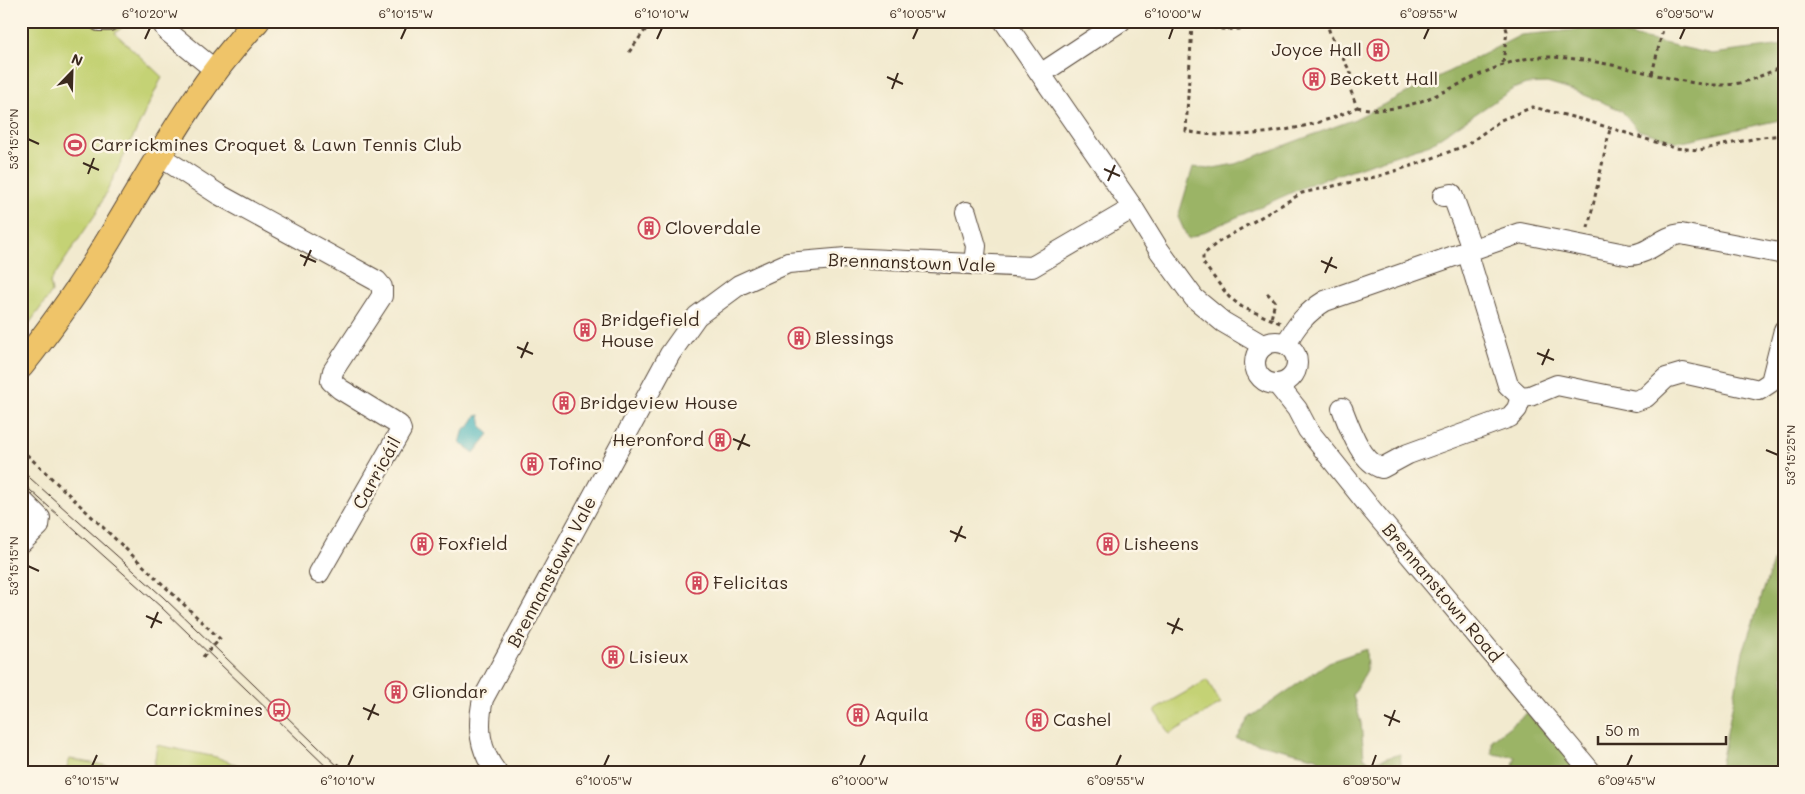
<svg xmlns="http://www.w3.org/2000/svg" width="1805" height="794" font-family="Mali,sans-serif">
<style>
.green{fill:#c4d274;stroke:#807e49}
.forest{fill:#9bb466;stroke:#6b6f42}
.water{fill:#40b0b7;stroke:#3e6d6a}
.lines{fill:none;stroke-linecap:round;stroke-linejoin:round}
.minor-casing{stroke:#564739;stroke-width:22}
.major-casing{stroke:#564739;stroke-width:27}
.path{stroke:#564739;stroke-width:3;stroke-dasharray:4 4;stroke-linecap:butt}
.minor{stroke:#fff;stroke-width:20}
.major{stroke:#efc469;stroke-width:25}
.tram{stroke:#3b2a1e;stroke-width:1}
.ticks{fill:none;stroke:#3b2a1e;stroke-width:2}
.labels{text-anchor:middle;stroke-width:5;stroke-linejoin:round;paint-order:stroke}
.poi-label{font-size:18px;fill:#3b2a1e;stroke:#fcf5e5;text-anchor:start}
.street-label{font-size:18px;fill:#3b2a1e;stroke:#fcf5e5}
.neatline{fill:none;stroke:#3b2a1e;stroke-width:2}
.ticks-label{font-size:12px;text-anchor:middle;fill:#3b2a1e}
</style>
<rect width="100%" height="100%" fill="#fcf5e5"/>
<filter id="ink" filterUnits="userSpaceOnUse"><feTurbulence type="fractalNoise" baseFrequency=".02" numOctaves="2"/><feDisplacementMap in="SourceGraphic" scale="10" xChannelSelector="R" yChannelSelector="G"/><feConvolveMatrix kernelMatrix="1 2 1 2 8 2 1 2 1" color-interpolation-filters="sRGB"/></filter>
<filter id="wash" filterUnits="userSpaceOnUse"><feTurbulence type="fractalNoise" baseFrequency=".0096" numOctaves="4" result="noise"/><feDisplacementMap in="SourceGraphic" scale="20" xChannelSelector="R" yChannelSelector="G"/><feGaussianBlur stdDeviation="1.12" result="paint"/><feColorMatrix in="noise" values="0 0 0 0 0 0 0 0 0 0 0 0 0 0 0 0 0 1.4 0 .05"/><feComposite in="paint" operator="in"/></filter>
<g filter="url(#wash)">
<rect width="100%" height="100%" fill="#f2eacf"/>
<g class="green">
<path d="M21 21H130L115 33 162 77 97 212 50 282 52 292 21 335Z"/>
<path d="M1207 680 1221 704 1169 734 1155 710Z"/>
<path d="M157 745 216 757 259 773H153Z"/>
<path d="M70 759 146 773H65Z"/>
</g>
<g class="forest">
<path d="M1596 28 1712 54 1784 45V119L1678 142 1638 130 1621 110 1577 92 1547 83 1526 84 1513 89 1430 144 1315 182 1188 239 1178 217 1193 167 1208 169 1235 164 1355 119 1521 35Z"/>
<path d="M1784 541V773H1719L1743 652 1778 547Z"/>
<path d="M1366 649 1367 670 1353 695 1361 723 1364 758 1373 762 1400 754 1402 773H1330L1317 758 1236 738 1249 718 1329 662Z"/>
<path d="M1527 713 1582 773H1512L1515 757 1492 754V740Z"/>
</g>
<path class="water" d="M480 415 482 428 489 434 474 453 460 443 464 429 470 426 476 416Z"/>
</g>
<g filter="url(#ink)">
<g class="lines">
<g class="minor-casing">
<g id="minor">
<path d="M99 21H109"/>
<path d="M161 21 167 31 215 70"/>
<path d="M1004 21 1133 208 1159 250 1194 298 1223 322 1264 346"/>
<path d="M1042 73 1121 21"/>
<path d="M158 155 218 194 377 281 382 287V296L333 371 331 381 340 389 399 425 401 430 319 573"/>
<path d="M1443 196 1452 194 1472 249"/>
<path d="M966 212 976 246 974 264"/>
<path d="M1467 251 1508 385 1521 397 1530 396 1557 385 1635 401 1646 397 1666 378 1683 373 1759 390 1771 382 1784 330"/>
<circle cx="1276" cy="363" r="21"/>
<path d="M1286 344C1296 325 1307 312 1325 301L1520 233 1630 255C1650 254 1662 236 1681 234L1784 254"/>
<path d="M1277 384 1297 409 1308 430 1372 510 1592 773"/>
<path d="M1342 408C1349 426 1361 463 1382 468L1408 454 1510 417 1517 409 1521 397"/>
<path d="M21 499 40 518 39 526 21 543"/>
<path d="M497 773C479 750 477 727 483 699L670 354 697 316 739 285 788 263 846 258 1032 267 1133 208"/>
</g>
</g>
<g class="major-casing">
<path id="major" d="M21 366C47 333 72 299 94 264 147 180 188 95 257 21"/>
</g>
<g class="path">
<path d="M1198 21C1222 36 1254 27 1280 21"/>
<path d="M1192 24 1186 131C1232 142 1316 130 1357 107L1347 81 1353 77 1331 36 1326 21"/>
<path d="M1138 25 1144 21"/>
<path d="M629 52 652 21"/>
<path d="M1503 63 1507 31 1504 21"/>
<path d="M1652 74 1665 21"/>
<path d="M1357 107C1424 122 1475 61 1540 57 1574 56 1619 66 1652 74 1679 80 1706 88 1734 84 1752 81 1767 73 1784 66"/>
<path d="M1588 228 1610 129"/>
<path d="M1267 293 1275 301 1271 319"/>
<path d="M1280 323 1242 307 1229 297 1203 263V255L1217 243 1302 193 1379 176 1417 164 1467 145 1501 120 1533 107 1584 120 1675 148 1699 150 1762 137 1784 135"/>
<path d="M21 449 220 639 202 658"/>
<path d="M332 773 341 762"/>
</g>
<use href="#minor" class="minor"/>
<use href="#major" class="major"/>
<g class="tram">
<path d="M21 470 163 597 345 773"/>
<path d="M21 482 161 607 333 773"/>
</g>
</g>
</g>
<path class="ticks" d="M145 39 150 28M401 39 406 28M657 39 662 28M913 39 918 28M1169 39 1173 28M1424 39 1429 28M1680 39 1685 28M887 77 903 84M892 89 898 73M28 139 39 144M83 163 99 170M1104 169 1120 176M88 174 94 158M1108 181 1115 165M300 255 316 262M1321 261 1337 268M304 266 311 250M1325 273 1332 257M517 347 533 354M1537 353 1554 360M521 358 528 342M1542 365 1549 349M733 439 750 446M738 450 745 434M1766 450 1778 455M950 531 966 538M955 542 962 526M28 566 39 571M146 616 162 623M1167 623 1183 630M151 628 158 612M1172 634 1179 618M363 708 379 715M1384 715 1400 722M368 720 375 704M1389 726 1395 710M92 766 97 755M348 766 353 755M604 766 609 755M860 766 865 755M1116 766 1121 755M1372 766 1376 755M1627 766 1632 755"/>
<defs>
<g id="building-ring" transform="scale(1.125)"><circle r="9.5" fill="#fcf5e5" stroke="#d1495b" stroke-width="1.5"/><path d="M-4-6H4V6H1V3H-1V6H-4ZM-2.5-4.3h1.7v1.8h-1.7ZM.8-4.3h1.7v1.8H.8ZM-2.5-1h1.7V.8h-1.7ZM.8-1h1.7V.8H.8Z" fill="#d1495b"/></g>
<g id="stadium-ring" transform="scale(1.125)"><circle r="9.5" fill="#fcf5e5" stroke="#d1495b" stroke-width="1.5"/><path d="M0-5a6.5 5 0 1 0 0 10a6.5 5 0 1 0 0-10ZM-3.5-1.8h7v3.6h-7Z" fill="#d1495b"/></g>
<g id="bus-ring" transform="scale(1.125)"><circle r="9.5" fill="#fcf5e5" stroke="#d1495b" stroke-width="1.5"/><path d="M-5-6H5V4H4V6H2V4H-2V6H-4V4H-5ZM-3.5-4V0h7V-4ZM-3.5 1.2v1.5H-2V1.2ZM2 1.2v1.5H3.5V1.2Z" fill="#d1495b"/></g>
</defs>
<g fill-rule="evenodd">
<use href="#building-ring" x="1378" y="50"/>
<use href="#building-ring" x="1314" y="79"/>
<use href="#stadium-ring" x="75" y="145"/>
<use href="#building-ring" x="649" y="228"/>
<use href="#building-ring" x="585" y="330"/>
<use href="#building-ring" x="799" y="338"/>
<use href="#building-ring" x="564" y="403"/>
<use href="#building-ring" x="720" y="440"/>
<use href="#building-ring" x="532" y="464"/>
<use href="#building-ring" x="422" y="544"/>
<use href="#building-ring" x="1108" y="544"/>
<use href="#building-ring" x="697" y="583"/>
<use href="#building-ring" x="613" y="657"/>
<use href="#building-ring" x="396" y="692"/>
<use href="#bus-ring" x="279" y="710"/>
<use href="#building-ring" x="858" y="715"/>
<use href="#building-ring" x="1037" y="720"/>
</g>
<g class="labels">
<g class="poi-label">
<text x="1362" y="56" text-anchor="end">Joyce Hall</text>
<text x="1330" y="85">Beckett Hall</text>
<text x="91" y="151">Carrickmines Croquet &amp; Lawn Tennis Club</text>
<text x="665" y="234">Cloverdale</text>
<text x="601" y="326">Bridgefield<tspan x="601" dy="21">House</tspan></text>
<text x="815" y="344">Blessings</text>
<text x="580" y="409">Bridgeview House</text>
<text x="704" y="446" text-anchor="end">Heronford</text>
<text x="548" y="470">Tofino</text>
<text x="438" y="550">Foxfield</text>
<text x="1124" y="550">Lisheens</text>
<text x="713" y="589">Felicitas</text>
<text x="629" y="663">Lisieux</text>
<text x="412" y="698">Gliondar</text>
<text x="263" y="716" text-anchor="end">Carrickmines</text>
<text x="874" y="721">Aquila</text>
<text x="1053" y="726">Cashel</text>
</g>
<g class="street-label">
<text transform="translate(912 263) rotate(2)" y="6">Brennanstown Vale</text>
<text transform="translate(377 473) rotate(-61)" y="6">Carricáil</text>
<text transform="translate(552 572) rotate(-62)" y="6">Brennanstown Vale</text>
<text transform="translate(1442 593) rotate(50)" y="6">Brennanstown Road</text>
</g>
</g>
<rect width="1805" height="794" fill="none" stroke="#fcf5e5" stroke-width="55"/>
<g transform="translate(72 72) rotate(23)" stroke="#fcf5e5" stroke-width="4" paint-order="stroke">
<path d="M0-4L9 19L0 12L-9 19Z" fill="#3b2a1e"/>
<text y="-8" font-size="14" font-weight="bold" text-anchor="middle" fill="#3b2a1e">N</text>
</g>
<path d="M1598 736v8h128v-8" fill="none" stroke="#3b2a1e" stroke-width="2.5"/>
<text x="1605" y="736" font-size="15" fill="#3b2a1e" stroke="#fcf5e5" stroke-width="4" paint-order="stroke">50 m</text>
<rect x="28" y="28" width="1750" height="738" class="neatline"/>
<g class="ticks-label">
<text x="150" y="18">6°10'20"W</text>
<text x="406" y="18">6°10'15"W</text>
<text x="662" y="18">6°10'10"W</text>
<text x="918" y="18">6°10'05"W</text>
<text x="1173" y="18">6°10'00"W</text>
<text x="1429" y="18">6°09'55"W</text>
<text x="1685" y="18">6°09'50"W</text>
<text transform="translate(14 139) rotate(-90)" y="4">53°15'20"N</text>
<text transform="translate(1791 455) rotate(-90)" y="4">53°15'25"N</text>
<text transform="translate(14 566) rotate(-90)" y="4">53°15'15"N</text>
<text x="92" y="785">6°10'15"W</text>
<text x="348" y="785">6°10'10"W</text>
<text x="604" y="785">6°10'05"W</text>
<text x="860" y="785">6°10'00"W</text>
<text x="1116" y="785">6°09'55"W</text>
<text x="1372" y="785">6°09'50"W</text>
<text x="1627" y="785">6°09'45"W</text>
</g>
</svg>
